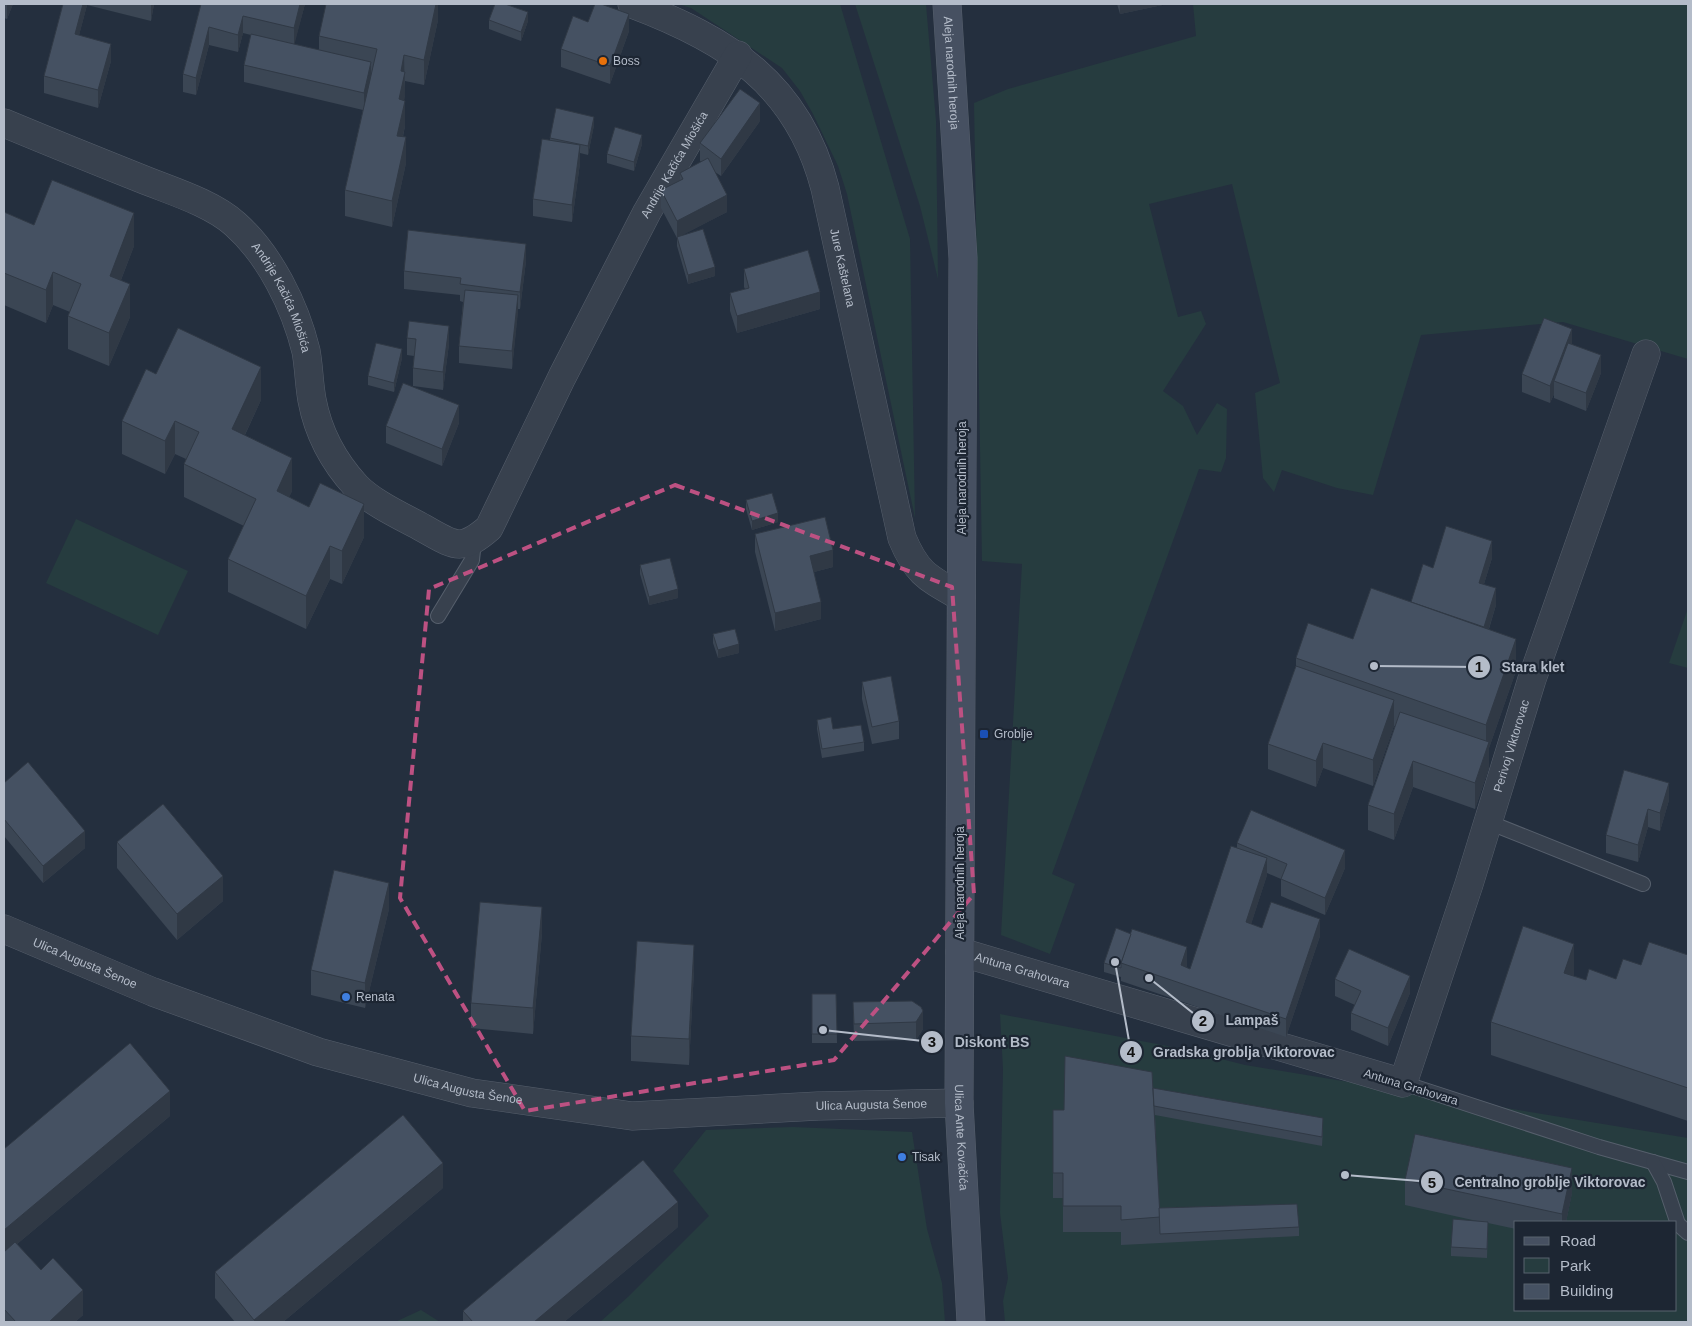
<svg xmlns="http://www.w3.org/2000/svg" width="1692" height="1326" font-family="Arial,sans-serif">
<style>
.green{fill:#263c3f;fill-rule:evenodd}
.lines{fill:none;stroke-linecap:round;stroke-linejoin:round}
.lane-casing{stroke:#565f6c;stroke-width:16}
.street-casing{stroke:#565f6c;stroke-width:29}
.secondary-casing{stroke:#565f6c;stroke-width:29}
.lane{stroke:#38414e;stroke-width:14}
.street{stroke:#38414e;stroke-width:28}
.secondary{stroke:#465061;stroke-width:28}
.wall{fill:#3b4654}
.shaded-wall{fill:#303945}
.building{fill:#455162;stroke:#303945}
.marked{fill:none;stroke:#bd5182;stroke-width:4;stroke-dasharray:10 6;stroke-linejoin:round}
.food-dot{fill:#e8710a;stroke:#1d2633;stroke-width:2}
.transit-dot{fill:#1a4fb4;stroke:#1d2633;stroke-width:2}
.shop-dot{fill:#3f7fe0;stroke:#1d2633;stroke-width:2}
.labels{text-anchor:middle;stroke-width:4.5;stroke-linejoin:round;paint-order:stroke}
.poi-label{font-size:12px;fill:#b4bcc9;stroke:#1d2633;text-anchor:start}
.street-label{font-size:12px;fill:#b4bcc9;stroke:#1d2633}
.leader{fill:none;stroke:#b4bcc9;stroke-width:2}
.callout-dot{fill:#b4bcc9;stroke:#1d2633;stroke-width:2}
.mark-label{font-size:15px;text-anchor:middle;font-weight:bold;fill:#111}
.callout-label{font-size:14px;text-anchor:middle;font-weight:bold;fill:#b4bcc9;stroke:#1d2633;stroke-width:4.5;stroke-linejoin:round;paint-order:stroke}
</style>
<rect width="100%" height="100%" fill="#242f3e"/>
<g class="green">
<path d="M678 4H840L910 239 915 518 847 194 838 166 813 114 800 91 782 68 691 8Z"/>
<path d="M855 4H926L936 121 938 279 920 206Z"/>
<path d="M1193 4H1688V359L1563 322 1421 335 1373 495 1337 488 1282 470 1274 492 1263 478 1255 393 1280 383 1232 184 1149 204 1178 317 1201 311 1206 324 1163 391 1183 406 1197 435 1217 403 1227 409 1226 458 1221 472 1199 469 1052 874 1075 884 1050 954 1001 935 1022 564 982 561 974 103 1008 89 1196 36Z"/>
<path d="M76 519 188 571 158 635 46 583Z"/>
<path d="M1688 608V668L1669 663Z"/>
<path d="M1000 1014 1178 1048 1245 1065 1688 1138V1322H1005L1003 1301 1008 1278 1000 1213 1003 1069ZM1516 1222H1676V1310H1516Z"/>
<path d="M793 1127 912 1132 927 1229 942 1283 945 1322H600L629 1296 709 1216 673 1171 706 1130Z"/>
<path d="M421 1310 440 1322H395Z"/>
</g>
<g class="lines">
<g class="lane-casing">
<g id="lane">
<path d="M438 616 472 560 474 541"/>
<path d="M1488 822 1643 884"/>
<path d="M1403 1083 1599 1147 1688 1172"/>
<path d="M1653 1162 1664 1182 1678 1224 1688 1233"/>
</g>
</g>
<g class="street-casing">
<g id="street">
<path id="s1" d="M632 4C728 40 798 84 825 188L902 538C917 574 928 578 961 597"/>
<path id="s2" d="M4 123C52 143 99 162 147 181 175 192 213 204 235 224 270 255 295 306 306 351 309 367 309 384 312 400 318 432 334 462 356 486 372 503 403 517 423 528 454 545 460 553 489 528L562 377 647 212 738 55"/>
<path id="s3" d="M4 929 153 992 318 1052 472 1093 632 1116 818 1106 959 1103"/>
<path id="s4" d="M960 952 1403 1083 1469 884 1532 679 1646 354"/>
</g>
</g>
<g class="secondary-casing">
<g id="secondary">
<path id="s5" d="M947 4 963 258 959 1103 971 1322"/>
</g>
</g>
<use href="#lane" class="lane"/>
<use href="#street" class="street"/>
<use href="#secondary" class="secondary"/>
</g>
<g class="wall">
<path d="M4 4H13L7 19 4 18Z"/>
<path d="M63 4H154L151 21 87 5 79 35 111 61 98 108 44 93V76Z"/>
<path d="M201 4H305L294 44 319 50V36L438 4V20L424 85 405 81 404 100 405 126 403 137 406 163 392 227 345 216V190L363 110 244 82V65L251 35 243 33 238 52 209 45 196 95 183 92V74Z"/>
<path d="M1117 4H1167L1120 14Z"/>
<path d="M489 20 528 21 521 41 489 29Z"/>
<path d="M588 22 629 31 610 84 561 67V49Z"/>
<path d="M760 121 721 176 715 172 727 212 682 235 715 276 688 284 677 246V238L661 208V190L680 181V173L702 162 700 161V143Z"/>
<path d="M594 125 588 155 580 153V163L572 222 533 216V199L550 141V138Z"/>
<path d="M642 144 634 171 607 163V154Z"/>
<path d="M4 212 34 225 134 246 121 280 130 317 109 366 68 349V316L70 312 53 305 46 323 4 305Z"/>
<path d="M526 261 520 309H518L512 369 459 363V346L463 302 460 301V295L404 289V271Z"/>
<path d="M744 269 820 309 737 333 730 311V293L745 289 744 287Z"/>
<path d="M407 338 449 344 443 390 413 386V368L414 356 407 355Z"/>
<path d="M1572 344 1601 373 1586 411 1554 398V394L1550 403 1522 392V374Z"/>
<path d="M402 358 394 392 368 385V376Z"/>
<path d="M156 374 261 400 245 435 292 491 289 497 364 537 342 584 330 579 306 629 228 592V559L244 526 184 497V464L186 459 175 454 165 474 122 454V421Z"/>
<path d="M459 423 442 466 386 443V426Z"/>
<path d="M746 500 778 522 752 530 746 509Z"/>
<path d="M755 534 833 567 814 572 821 619 775 631 755 552Z"/>
<path d="M1492 558 1484 584 1496 605 1489 629 1516 671 1489 748V768L1475 809 1413 787 1394 840 1368 830V805L1395 726H1394L1373 786 1323 768 1316 787 1268 769V744L1296 666V658L1353 639 1411 602 1433 568Z"/>
<path d="M640 565 678 598 649 605 640 574Z"/>
<path d="M713 634 739 653 718 658 713 643Z"/>
<path d="M862 682 899 721V739L872 744 862 699Z"/>
<path d="M817 720 833 729 864 742V751L822 758 817 729Z"/>
<path d="M1624 770 1669 800 1660 831 1648 827 1638 862 1606 853V835Z"/>
<path d="M4 783 85 848 43 883 4 836Z"/>
<path d="M117 842 223 901 177 940 117 868Z"/>
<path d="M1237 843 1345 868 1325 915 1281 896V879L1267 873V875L1251 924 1262 928 1320 936 1286 1037 1121 981V977L1104 972V963L1187 965 1186 968 1190 969 1237 848Z"/>
<path d="M389 909 365 1008 311 995V970Z"/>
<path d="M542 933 533 1034 471 1028V1003Z"/>
<path d="M1688 955V1121L1491 1055V1022L1574 976 1586 980 1616 979 1641 965Z"/>
<path d="M694 970 689 1065 631 1061V1036Z"/>
<path d="M1335 979 1410 993 1388 1046 1351 1030V1013L1355 1005 1335 996Z"/>
<path d="M812 994H836L837 1043H812Z"/>
<path d="M853 1002 923 1011V1029L916 1040 854 1041Z"/>
<path d="M1153 1088 1323 1127 1322 1146 1155 1115 1159 1208 1299 1227V1236L1121 1245V1232H1063V1198H1053V1110H1064Z"/>
<path d="M170 1116 17 1244 83 1315 75 1322H4V1149Z"/>
<path d="M1405 1180 1572 1193 1566 1222H1516V1229L1488 1223 1487 1258 1451 1256V1247L1477 1221 1405 1205Z"/>
<path d="M443 1188 283 1322H235L215 1298V1272Z"/>
<path d="M678 1227 564 1322H463V1311Z"/>
</g>
<g class="shaded-wall">
<path d="M7 4H13L7 19Z"/>
<path d="M83 4H87V5L75 51V34Z"/>
<path d="M151 4H154L151 21Z"/>
<path d="M300 4H305L294 46V28Z"/>
<path d="M436 4H438V20L424 85V60Z"/>
<path d="M1120 4H1167L1120 14Z"/>
<path d="M528 12V21L521 41V32Z"/>
<path d="M629 14V31L610 84V66Z"/>
<path d="M243 16V33L238 52V35Z"/>
<path d="M209 27V45L196 95V78Z"/>
<path d="M111 44V61L98 108V90Z"/>
<path d="M404 55 405 97 399 125V99L401 71Z"/>
<path d="M371 62V79L364 110V93Z"/>
<path d="M405 101V126L397 161V136Z"/>
<path d="M760 103V121L721 176V159Z"/>
<path d="M594 117V125L588 155V146Z"/>
<path d="M642 135V144L634 171V162Z"/>
<path d="M406 137V163L392 227V201Z"/>
<path d="M580 145V163L572 222V205Z"/>
<path d="M727 195V212L677 238V221Z"/>
<path d="M134 213V246L110 308V276Z"/>
<path d="M526 244V261L520 309V292Z"/>
<path d="M715 267V276L688 284V275Z"/>
<path d="M53 272V305L46 323V290Z"/>
<path d="M130 284V317L109 366V333Z"/>
<path d="M820 292V309L737 333V316Z"/>
<path d="M518 295V313L512 369V351Z"/>
<path d="M449 326V344L443 390V372Z"/>
<path d="M1572 329V346L1554 381V394L1550 403V386Z"/>
<path d="M402 349V358L394 392V383Z"/>
<path d="M1601 355V373L1586 411V393Z"/>
<path d="M261 367V400L232 462V429Z"/>
<path d="M459 405V423L442 466V449Z"/>
<path d="M175 421V454L165 474V441Z"/>
<path d="M292 458V491L277 524V491Z"/>
<path d="M364 504V537L342 584V551Z"/>
<path d="M778 513V522L752 530V521Z"/>
<path d="M1492 541V558L1479 600V583Z"/>
<path d="M330 546V579L306 629V596Z"/>
<path d="M833 550V567L810 573V556Z"/>
<path d="M1496 588V605L1483 647V629Z"/>
<path d="M678 589V598L649 605V597Z"/>
<path d="M821 602V619L775 631V613Z"/>
<path d="M1516 639V671L1489 748V768L1475 809V783L1486 752V725Z"/>
<path d="M739 644V653L718 658V650Z"/>
<path d="M1394 700V726L1373 786V760Z"/>
<path d="M1323 743V768L1316 787V761Z"/>
<path d="M1413 761V787L1394 840V814Z"/>
<path d="M1669 783V800L1660 831V813Z"/>
<path d="M1648 809V827L1638 862V845Z"/>
<path d="M85 831V848L43 883V866Z"/>
<path d="M1345 850V868L1325 915V898Z"/>
<path d="M1267 858V875L1246 940V922Z"/>
<path d="M223 876V901L177 940V914Z"/>
<path d="M389 883V909L365 1008V983Z"/>
<path d="M542 907V933L533 1034V1008Z"/>
<path d="M1320 919V936L1286 1037V1019Z"/>
<path d="M1574 944V977L1564 973Z"/>
<path d="M694 945V970L689 1065V1039Z"/>
<path d="M1187 947V965L1181 983V965Z"/>
<path d="M1410 976V993L1388 1046V1028Z"/>
<path d="M923 1011V1029L916 1040V1022Z"/>
<path d="M170 1091V1116L4 1255V1230Z"/>
<path d="M443 1163V1188L283 1322H254V1320Z"/>
<path d="M1572 1168V1193L1566 1222H1562V1214Z"/>
<path d="M678 1202V1227L564 1322H534Z"/>
<path d="M83 1290V1315L75 1322H49Z"/>
</g>
<g class="building">
<path d="M63 4H83L75 34 111 44 98 90 44 76Z"/>
<path d="M201 4H300L294 28 243 16 238 35 209 27 196 78 183 74Z"/>
<path d="M326 4H436L424 60 404 55 401 71 405 72 399 99 405 101 397 136 406 137 392 201 345 190 377 49 319 36Z"/>
<path d="M495 4H505L528 12 521 32 489 20Z"/>
<path d="M595 4H601L629 14 610 66 561 49 573 16 588 22Z"/>
<path d="M251 34 371 62 364 93 244 65Z"/>
<path d="M740 89 760 103 721 159 700 143Z"/>
<path d="M556 108 594 117 588 146 550 138Z"/>
<path d="M615 127 642 135 634 162 607 154Z"/>
<path d="M542 139 580 145 572 205 533 199Z"/>
<path d="M708 158 727 195 677 221 661 190 683 179 680 173Z"/>
<path d="M52 180 134 213 110 276 130 284 109 333 68 316 81 284 53 272 46 290 4 273V212L34 225Z"/>
<path d="M703 229 715 267 688 275 677 237Z"/>
<path d="M408 230 526 244 520 292 460 284 461 278 404 271Z"/>
<path d="M808 250 820 292 737 316 730 293 749 288 744 269Z"/>
<path d="M465 290 518 295 512 351 459 346Z"/>
<path d="M1544 318 1572 329 1550 386 1522 374Z"/>
<path d="M409 321 449 326 443 372 413 368 416 339 407 338Z"/>
<path d="M178 328 261 367 232 429 292 458 277 491 309 507 320 483 364 504 342 551 330 546 306 596 228 559 256 499 184 464 199 432 175 421 165 441 122 421 146 369 156 374Z"/>
<path d="M376 343 402 349 394 383 368 376Z"/>
<path d="M1568 343 1601 355 1586 393 1554 381Z"/>
<path d="M403 383 459 405 442 449 386 426Z"/>
<path d="M772 493 778 513 752 521 746 500Z"/>
<path d="M825 517 833 550 810 556 821 602 775 613 755 534Z"/>
<path d="M1446 526 1492 541 1479 583 1496 588 1484 627 1411 602 1423 564 1433 568Z"/>
<path d="M670 558 678 589 649 597 640 565Z"/>
<path d="M1371 588 1516 639 1486 725 1296 658 1308 623 1353 639Z"/>
<path d="M735 629 739 644 718 650 713 634Z"/>
<path d="M1296 666 1394 700 1373 760 1323 743 1316 761 1268 744Z"/>
<path d="M891 676 899 721 872 727 862 682Z"/>
<path d="M1400 712 1489 742 1475 783 1413 761 1394 814 1368 805Z"/>
<path d="M831 717 833 729 861 725 864 742 822 749 817 720Z"/>
<path d="M28 762 85 831 43 866 4 819V783Z"/>
<path d="M1624 770 1669 783 1660 813 1648 809 1638 845 1606 835Z"/>
<path d="M163 804 223 876 177 914 117 842Z"/>
<path d="M1251 810 1345 850 1325 898 1281 879 1287 864 1237 843Z"/>
<path d="M1231 846 1267 858 1246 922 1262 928 1271 902 1320 919 1286 1019 1121 963 1132 929 1187 947 1181 965 1190 969Z"/>
<path d="M334 870 389 883 365 983 311 970Z"/>
<path d="M480 902 542 907 533 1008 471 1003Z"/>
<path d="M1523 926 1574 944 1564 973 1586 980 1589 969 1616 979 1623 959 1641 965 1649 942 1688 955V1088L1491 1022Z"/>
<path d="M1116 928 1131 934 1121 963V968L1104 963Z"/>
<path d="M637 941 694 945 689 1039 631 1036Z"/>
<path d="M1349 949 1410 976 1388 1028 1351 1013 1361 991 1335 979Z"/>
<path d="M812 994H836L837 1034H812Z"/>
<path d="M912 1001 921 1007 923 1011 916 1022 854 1024 853 1002Z"/>
<path d="M130 1043 170 1091 4 1230V1149Z"/>
<path d="M1065 1056 1152 1072 1160 1217 1121 1220V1206H1063V1173H1053V1110H1064Z"/>
<path d="M1153 1088 1323 1118 1322 1137 1154 1106Z"/>
<path d="M403 1115 443 1163 254 1320 215 1272Z"/>
<path d="M1415 1134 1572 1168 1562 1214 1405 1180Z"/>
<path d="M643 1160 678 1202 534 1322H473L463 1311Z"/>
<path d="M1297 1204 1299 1227 1160 1234 1159 1208Z"/>
<path d="M1453 1219 1488 1222 1487 1249 1451 1247Z"/>
<path d="M15 1242 41 1270 53 1258 83 1290 49 1322H16L4 1309V1252Z"/>
</g>
<path class="marked" d="M675 485 952 587 974 894 834 1060 525 1111 400 898 429 589Z"/>
<circle class="food-dot" cx="603" cy="61" r="5"/>
<rect class="transit-dot" x="979" y="729" width="10" height="10" rx="2.5"/>
<g class="shop-dot">
<circle cx="346" cy="997" r="5"/>
<circle cx="902" cy="1157" r="5"/>
</g>
<g class="labels">
<g class="poi-label">
<text x="613" y="65">Boss</text>
<text x="994" y="738">Groblje</text>
<text x="356" y="1001">Renata</text>
<text x="912" y="1161">Tisak</text>
</g>
<g class="street-label">
<text dy="4" stroke="none"><textPath href="#s5" startOffset="69">Aleja narodnih heroja</textPath></text>
<text dy="4" stroke="none"><textPath href="#s2" startOffset="1109">Andrije Kačića Miošića</textPath></text>
<text dy="4" stroke="none"><textPath href="#s1" startOffset="361">Jure Kaštelana</textPath></text>
<text dy="4" stroke="none"><textPath href="#s2" startOffset="341">Andrije Kačića Miošića</textPath></text>
<text transform="translate(962 478) rotate(-90)" y="4">Aleja narodnih heroja</text>
<text dy="4" stroke="none"><textPath href="#s4" startOffset="816">Perivoj Viktorovac</textPath></text>
<text transform="translate(960 883) rotate(-90)" y="4">Aleja narodnih heroja</text>
<text dy="4" stroke="none"><textPath href="#s3" startOffset="88">Ulica Augusta Šenoe</textPath></text>
<text dy="4" stroke="none"><textPath href="#s4" startOffset="65">Antuna Grahovara</textPath></text>
<text transform="translate(1411 1087) rotate(17)" y="4">Antuna Grahovara</text>
<text dy="4" stroke="none"><textPath href="#s3" startOffset="492">Ulica Augusta Šenoe</textPath></text>
<text dy="4" stroke="none"><textPath href="#s3" startOffset="898">Ulica Augusta Šenoe</textPath></text>
<text dy="4" stroke="none"><textPath href="#s5" startOffset="1134">Ulica Ante Kovačića</textPath></text>
</g>
</g>
<path class="leader" d="M1374 666L1479 667M1149 978L1203 1021M823 1030L932 1042M1115 962L1131 1052M1345 1175L1432 1182"/>
<g class="callout-dot">
<circle cx="1374" cy="666" r="5"/>
<circle cx="1149" cy="978" r="5"/>
<circle cx="823" cy="1030" r="5"/>
<circle cx="1115" cy="962" r="5"/>
<circle cx="1345" cy="1175" r="5"/>
<circle cx="1479" cy="667" r="12"/>
<circle cx="1203" cy="1021" r="12"/>
<circle cx="932" cy="1042" r="12"/>
<circle cx="1131" cy="1052" r="12"/>
<circle cx="1432" cy="1182" r="12"/>
</g>
<g class="mark-label">
<text x="1479" y="672">1</text>
<text x="1203" y="1026">2</text>
<text x="932" y="1047">3</text>
<text x="1131" y="1057">4</text>
<text x="1432" y="1188">5</text>
</g>
<g class="callout-label">
<text x="1533" y="672">Stara klet</text>
<text x="1252" y="1025">Lampaš</text>
<text x="992" y="1047">Diskont BS</text>
<text x="1244" y="1057">Gradska groblja Viktorovac</text>
<text x="1550" y="1187">Centralno groblje Viktorovac</text>
</g>
<rect width="1692" height="1326" fill="none" stroke="#b4bcc9" stroke-width="10"/>
<rect x="1514" y="1221" width="162" height="90" fill="#1d2633" stroke="#59626f"/>
<rect x="1524" y="1237" width="25" height="8" fill="#465061" stroke="#59626f"/>
<text x="1560" y="1246" font-size="15" fill="#b4bcc9">Road</text>
<rect x="1524" y="1258" width="25" height="15" fill="#263c3f" stroke="#59626f"/>
<text x="1560" y="1271" font-size="15" fill="#b4bcc9">Park</text>
<rect x="1524" y="1284" width="25" height="15" fill="#455162" stroke="#59626f"/>
<text x="1560" y="1296" font-size="15" fill="#b4bcc9">Building</text>
</svg>
